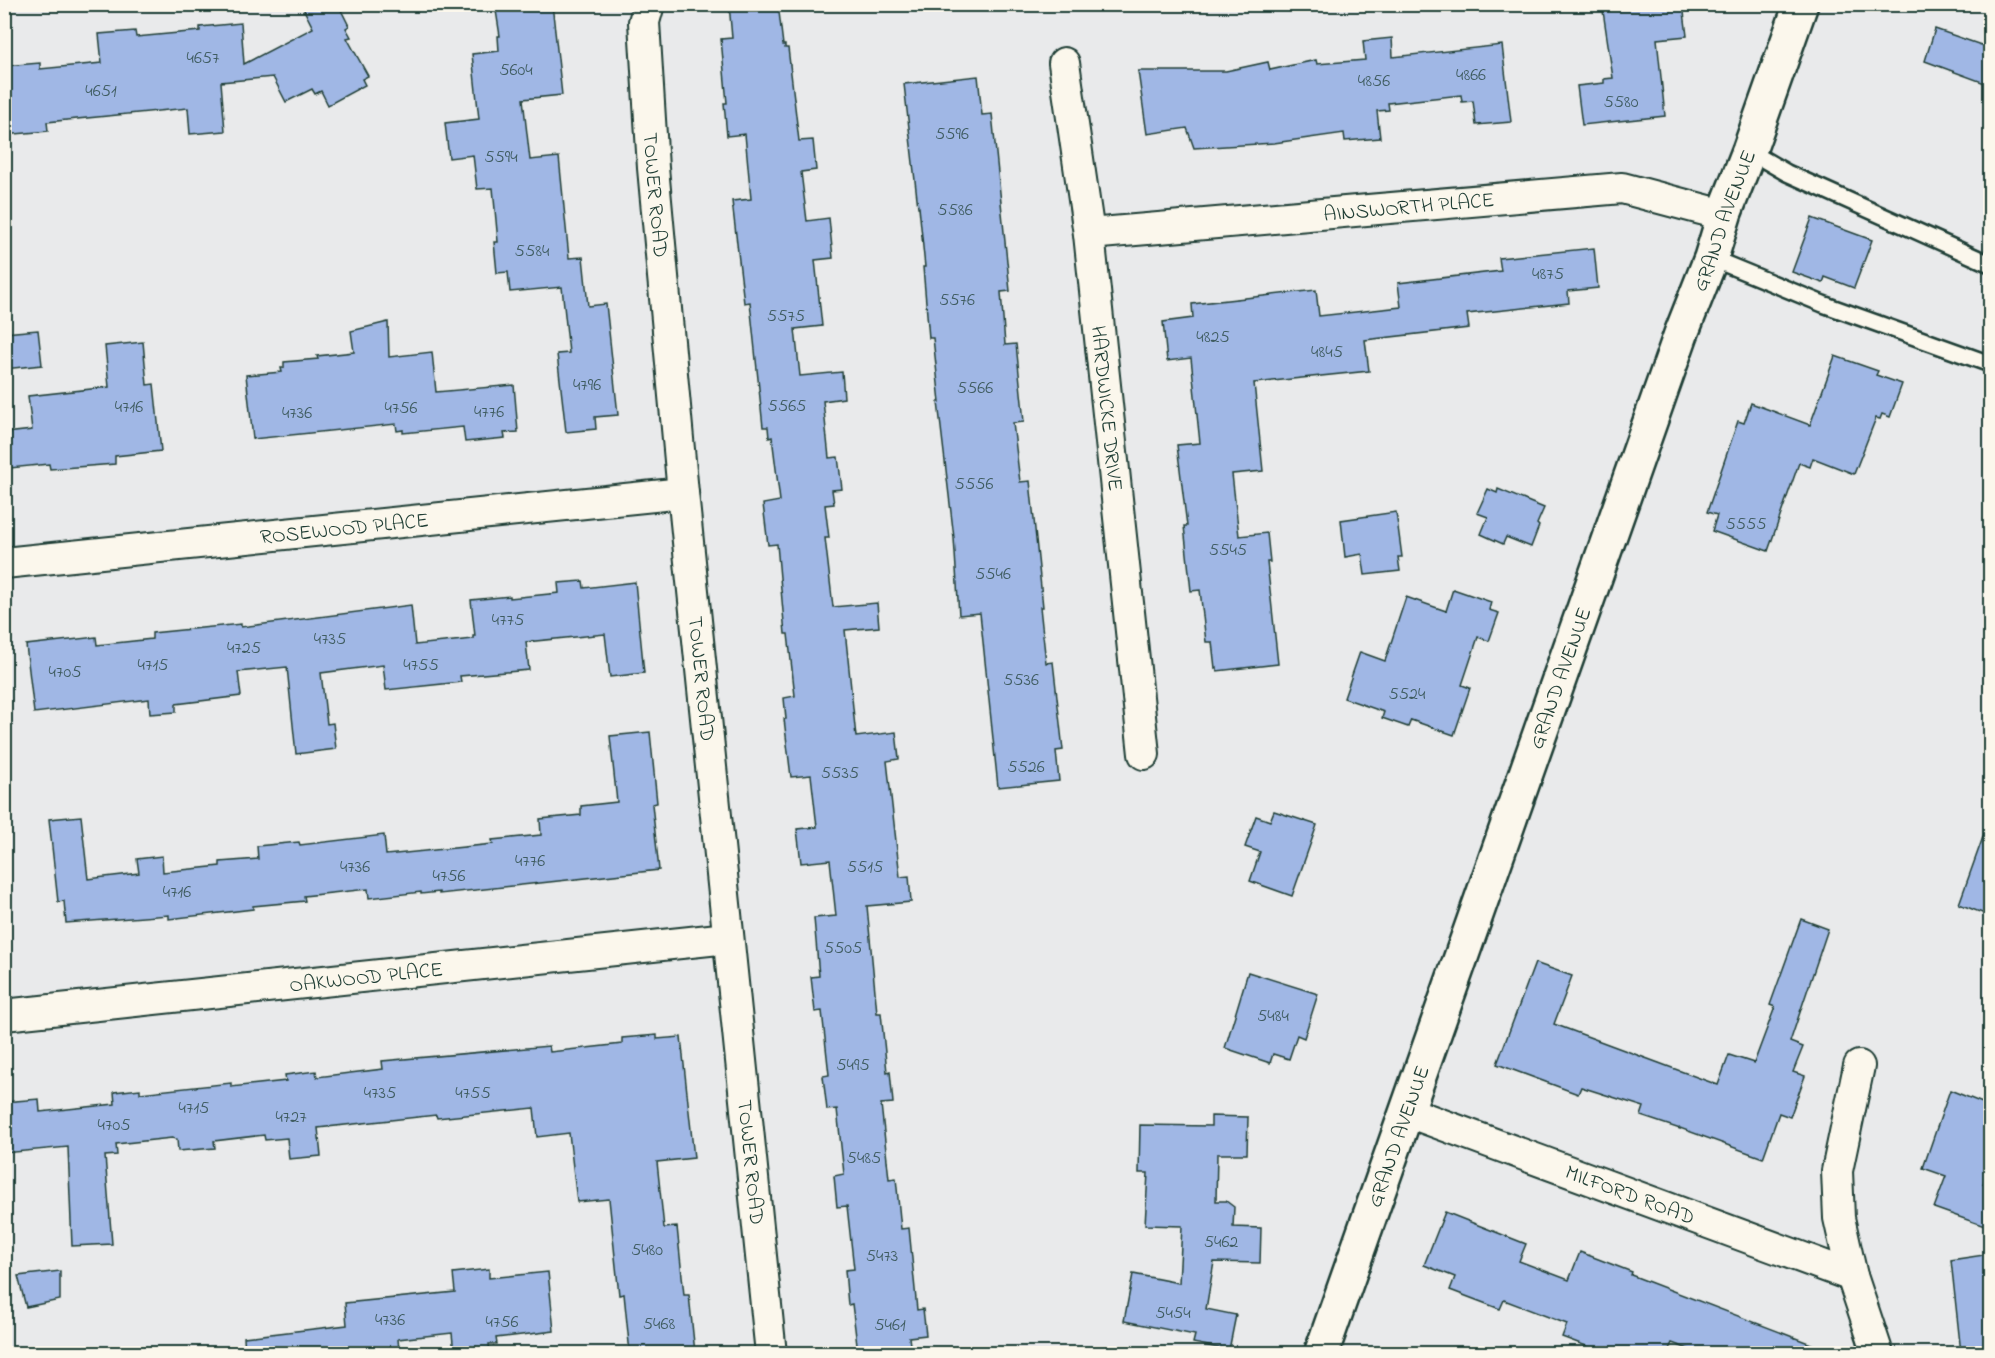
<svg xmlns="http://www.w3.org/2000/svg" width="1995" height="1358" font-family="'Indie Flower',sans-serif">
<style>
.building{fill:#a0b7e5;stroke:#1f3d34;stroke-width:1.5}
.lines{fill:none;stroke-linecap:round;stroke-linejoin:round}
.lane-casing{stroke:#1f3d34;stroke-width:20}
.street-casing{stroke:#1f3d34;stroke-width:34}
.secondary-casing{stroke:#1f3d34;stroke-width:38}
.lane{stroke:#fbf7ec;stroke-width:15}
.street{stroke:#fbf7ec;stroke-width:30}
.secondary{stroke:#fbf7ec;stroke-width:33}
.labels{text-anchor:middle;stroke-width:5;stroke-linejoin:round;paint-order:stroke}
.number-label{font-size:18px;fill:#3f5c60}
.street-label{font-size:21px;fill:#1f3d34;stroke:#fbf7ec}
</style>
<rect width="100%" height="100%" fill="#e9eaeb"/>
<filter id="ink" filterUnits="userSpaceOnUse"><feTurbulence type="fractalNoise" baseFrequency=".0167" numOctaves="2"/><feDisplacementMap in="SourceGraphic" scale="12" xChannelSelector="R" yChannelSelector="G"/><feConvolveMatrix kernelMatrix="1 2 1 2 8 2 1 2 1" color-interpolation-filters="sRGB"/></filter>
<g filter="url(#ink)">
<g class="building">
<path d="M301 4H338L349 26 346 28 351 37 347 38 368 76 362 79 365 85 328 105 321 91 315 94 312 89 286 102 273 77 221 82 225 131 190 134 188 108 47 122 48 131 4 135V66L40 63V69L102 63 99 34 135 31 136 37 200 31V27L241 23 244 64 313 28Z"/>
<path d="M495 4H552L562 95 523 99 530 160 559 157 569 258 583 257 588 306 606 304 618 415 595 417 596 429 566 432 557 354 569 353 562 287 510 292 508 272 497 273 494 242H498L493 188 477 189 473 155 449 158 445 123 479 119 472 54 499 51 498 36H500Z"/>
<path d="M729 4H778L783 45H785V48H788L799 141 813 140 816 170 801 172 807 221 829 218 833 258 815 260 822 326 795 329 800 376 842 372 844 398 823 401 829 458 838 457 842 489 832 490 834 504 825 505 829 538H825L833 607 877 603 879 627 845 630 856 737 896 732 899 759 887 761 900 877 909 876 911 902 867 906 877 1013H881L887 1072 890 1071 893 1103 881 1104 889 1179 896 1178 901 1229 909 1228 917 1310 923 1309 926 1335 909 1337 911 1353H858L852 1304 848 1305 845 1270 854 1269 847 1206 837 1207 834 1176 844 1174 837 1109 827 1110 823 1076 829 1075 822 1011 815 1012 811 977 819 976 814 918 836 916 830 860 801 863 797 829 817 827 811 775 791 777 784 719H786L784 698 795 696 788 634H785L777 544 768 545 763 504 780 501 772 437 769 438 768 427H763L750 302 744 303 732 201 751 199 745 134 727 136 724 103H727L721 39 732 38Z"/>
<path d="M1655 4H1683L1687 36 1657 39 1665 116 1582 125 1577 86 1604 83V79L1613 78 1603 11Z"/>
<path d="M1935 29 1990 48V85L1925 61Z"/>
<path d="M1392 38 1393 57 1502 45 1511 122 1476 125 1473 101 1462 102 1461 95 1388 103 1389 110 1377 111 1380 138 1345 141 1344 133 1274 143 1194 148 1187 128 1147 134 1138 71H1226L1268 62 1270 70 1316 60 1317 64 1365 60 1363 41Z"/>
<path d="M978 76 982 115 992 114 1010 291 1001 292 1005 345 1016 344 1024 422 1013 423 1020 482 1030 481 1043 607H1040L1046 663 1053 662 1063 750 1056 751 1059 781 998 787 980 613 959 615 954 538 938 402H940L933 338H929L923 267H925L919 207H918L904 84Z"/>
<path d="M1812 218 1872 240 1854 288 1825 277 1823 283 1792 272Z"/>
<path d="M1594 248 1598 288 1568 291 1569 303 1467 314 1469 328 1365 340 1369 371 1254 383 1263 471 1232 474 1239 536 1267 533 1270 562H1267L1278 664 1217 671V667L1215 668 1212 642H1206L1200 590 1191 591 1184 526H1187L1177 445 1200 443 1191 358 1167 361 1163 322 1193 318 1192 304 1316 290 1319 316 1401 307 1398 283 1501 271 1499 258Z"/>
<path d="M388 322 389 357 432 352 436 392 514 385 518 432 504 433 505 438 465 442 463 427 403 433V430L397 431 396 424 253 439 246 375 282 372 281 368H284V362L318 359 317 356 354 352 351 331Z"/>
<path d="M38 330 42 365 4 369V333Z"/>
<path d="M143 342 147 385 154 384 161 451 115 456V464L50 469 49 464 10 468 6 433 32 430 28 396 109 387 105 346Z"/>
<path d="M1835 356 1878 371 1876 375 1902 384 1890 417 1882 414 1880 419 1876 418 1854 474 1813 458 1810 467 1799 463 1768 551 1712 531 1717 515 1707 512 1738 421 1744 423 1751 403 1810 425Z"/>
<path d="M1488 489 1497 493 1498 489 1544 508 1537 524 1539 526 1531 547 1506 537 1503 544 1481 534 1488 517 1477 513Z"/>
<path d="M1396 512 1402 557H1398L1400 571 1365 575 1362 554 1345 557 1341 520Z"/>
<path d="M583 581 584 588 635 582 644 673 610 677 605 634 526 642 529 670 460 676 461 682 386 690 383 665 321 673 327 724 333 723 336 749 296 754 287 667 238 672 241 696 176 704V712L150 714 149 699 34 713 26 645 96 637 97 645 152 639V633L241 624V627L411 605 415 645 473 639V636H475L471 600 510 596V598L559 593 558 583Z"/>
<path d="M1453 589 1491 602 1489 610 1499 613 1489 641 1478 637 1462 685 1470 688 1454 735 1411 720 1408 727 1382 718 1384 712 1344 698 1360 652 1385 661 1406 597 1446 611Z"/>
<path d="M650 732 657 803 652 804 659 870 439 894V892L421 894V892L369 898 368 889 304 896 305 901 253 906V909L169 919V915L66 923 64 901 58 902 49 819 81 816 88 879 139 873 137 859 162 856 163 872 220 866V862L258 859 257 846 299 842 300 845 384 835 386 855 493 844 492 840 541 835 540 819 581 815V806L617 802 610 736Z"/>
<path d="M1274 811 1317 825 1292 896 1250 881 1260 852 1245 847 1256 816 1270 821Z"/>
<path d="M1987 826H1990V916L1959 904Z"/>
<path d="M1801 919 1828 929 1790 1042 1803 1047 1793 1072 1805 1076 1790 1117 1779 1113 1763 1158 1680 1128V1129L1641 1116 1644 1107 1581 1087 1578 1094 1497 1064 1535 963 1572 976 1554 1024 1718 1085 1729 1055 1754 1063 1775 1007 1770 1005Z"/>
<path d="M1248 972 1318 994 1304 1038 1297 1035 1289 1059 1273 1054 1270 1063 1225 1048Z"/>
<path d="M657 1035V1039L681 1037 694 1158 657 1162 664 1228 677 1227 684 1295H689L695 1353H630L624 1294 619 1295 609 1199 577 1202 569 1133 537 1137 534 1108 437 1118 436 1115 318 1128 321 1156 289 1159 287 1138 265 1140 264 1135 214 1141 215 1148 178 1151 177 1139 172 1138 116 1144 117 1155 105 1156 112 1244 72 1246 68 1147 4 1153V1102L39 1099 40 1112 115 1104 114 1092 140 1089V1093L231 1083V1087L286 1081 285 1075 316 1071 317 1077 383 1069 382 1061 549 1046 550 1052 622 1044V1038Z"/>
<path d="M1950 1090 1990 1106V1165L1983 1184 1990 1187V1228L1934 1208 1946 1176 1923 1168Z"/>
<path d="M1211 1116 1248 1117 1247 1154H1217L1216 1201H1226L1234 1207 1233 1227 1261 1228 1260 1263 1214 1262 1206 1309 1236 1315 1229 1350 1193 1343 1195 1335 1124 1321 1133 1274 1179 1283 1182 1226 1145 1225 1148 1173H1139L1140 1125 1211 1126Z"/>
<path d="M1445 1212 1526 1244 1519 1261 1569 1280 1580 1252 1632 1272 1631 1275 1832 1352V1353H1699L1672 1343 1667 1353H1605L1562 1337 1567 1324 1504 1300 1500 1309 1450 1290 1455 1277 1424 1265Z"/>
<path d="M1990 1254V1351L1961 1353 1951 1260Z"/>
<path d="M489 1269V1278L548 1272 554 1331 496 1338 497 1344H489L490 1353H454L452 1333 398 1339 399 1350 377 1352V1353H245L244 1337 347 1325 345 1303 455 1292 453 1273Z"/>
<path d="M60 1271V1300L26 1307 18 1276Z"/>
</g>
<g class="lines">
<g class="lane-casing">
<g id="lane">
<path d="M1749 151 1787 173 1990 264"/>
<path d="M1711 258 1823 304 1990 364"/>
</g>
</g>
<g class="street-casing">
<g id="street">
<path id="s1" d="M649 4 644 22 653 168 683 493 771 1354"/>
<path id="s2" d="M1064 63 1089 234 1144 754"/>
<path id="s3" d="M1089 234 1622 188 1720 214 1725 212"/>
<path id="s4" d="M4 563 683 493"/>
<path id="s5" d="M4 1015 728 938"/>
<path d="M1859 1066 1837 1171 1839 1218 1852 1276 1878 1354"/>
<path id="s6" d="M1408 1112 1852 1276"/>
</g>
</g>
<g class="secondary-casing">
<g id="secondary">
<path id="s7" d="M1321 1354 1681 334 1711 258 1725 212 1749 151 1801 4"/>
</g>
</g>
<use href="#lane" class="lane"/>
<use href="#street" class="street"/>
<use href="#secondary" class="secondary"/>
</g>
</g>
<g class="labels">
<g class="number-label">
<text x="203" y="63">4657</text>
<text x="516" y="75">5604</text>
<text x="1471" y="80">4866</text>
<text x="1374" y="86">4856</text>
<text x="101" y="96">4651</text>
<text x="1621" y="107">5580</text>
<text x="952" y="139">5596</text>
<text x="501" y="162">5594</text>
<text x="955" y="215">5586</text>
<text x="532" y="256">5584</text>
<text x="1548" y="279">4875</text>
<text x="957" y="305">5576</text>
<text x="786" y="321">5575</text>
<text x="1213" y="342">4825</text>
<text x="1327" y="357">4845</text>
<text x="587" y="390">4796</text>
<text x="975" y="393">5566</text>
<text x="787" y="411">5565</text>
<text x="129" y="412">4716</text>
<text x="401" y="413">4756</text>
<text x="489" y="417">4776</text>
<text x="297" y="418">4736</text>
<text x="974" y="489">5556</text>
<text x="1746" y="529">5555</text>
<text x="1228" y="555">5545</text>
<text x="993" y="579">5546</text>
<text x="508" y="625">4775</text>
<text x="330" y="644">4735</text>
<text x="244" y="653">4725</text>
<text x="153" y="670">4715</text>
<text x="421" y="670">4755</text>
<text x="65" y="677">4705</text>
<text x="1021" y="685">5536</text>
<text x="1407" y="699">5524</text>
<text x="1026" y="772">5526</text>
<text x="840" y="778">5535</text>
<text x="530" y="866">4776</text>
<text x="355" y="872">4736</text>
<text x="865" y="872">5515</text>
<text x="449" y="881">4756</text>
<text x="177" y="897">4716</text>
<text x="843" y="953">5505</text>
<text x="1273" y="1021">5484</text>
<text x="853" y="1070">5495</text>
<text x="380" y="1098">4735</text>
<text x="473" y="1098">4755</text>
<text x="194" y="1113">4715</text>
<text x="291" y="1122">4727</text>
<text x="114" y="1130">4705</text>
<text x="864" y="1163">5485</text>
<text x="1221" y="1247">5462</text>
<text x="647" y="1255">5480</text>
<text x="882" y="1261">5473</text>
<text x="1173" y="1318">5454</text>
<text x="390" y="1325">4736</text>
<text x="502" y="1327">4756</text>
<text x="659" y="1329">5468</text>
<text x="890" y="1330">5461</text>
</g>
<g class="street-label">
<text dy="7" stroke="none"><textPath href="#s1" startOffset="192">TOWER ROAD</textPath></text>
<text dy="7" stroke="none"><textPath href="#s3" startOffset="321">AINSWORTH PLACE</textPath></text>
<text dy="7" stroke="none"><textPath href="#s7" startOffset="1203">GRAND AVENUE</textPath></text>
<text dy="7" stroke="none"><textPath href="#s2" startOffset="348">HARDWICKE DRIVE</textPath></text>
<text dy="7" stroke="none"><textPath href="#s4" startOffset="342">ROSEWOOD PLACE</textPath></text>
<text dy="7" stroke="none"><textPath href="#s1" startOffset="678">TOWER ROAD</textPath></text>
<text dy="7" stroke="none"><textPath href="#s7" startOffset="717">GRAND AVENUE</textPath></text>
<text dy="7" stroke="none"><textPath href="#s5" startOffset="364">OAKWOOD PLACE</textPath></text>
<text dy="7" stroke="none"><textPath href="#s7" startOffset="231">GRAND AVENUE</textPath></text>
<text dy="7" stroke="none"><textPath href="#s1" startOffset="1164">TOWER ROAD</textPath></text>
<text dy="7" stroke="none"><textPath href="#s6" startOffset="237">MILFORD ROAD</textPath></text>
</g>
</g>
<rect width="1995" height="1358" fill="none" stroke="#fbf7ec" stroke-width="24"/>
<rect x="12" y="12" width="1971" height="1334" fill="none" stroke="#1f3d34" stroke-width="2" filter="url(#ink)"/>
</svg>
